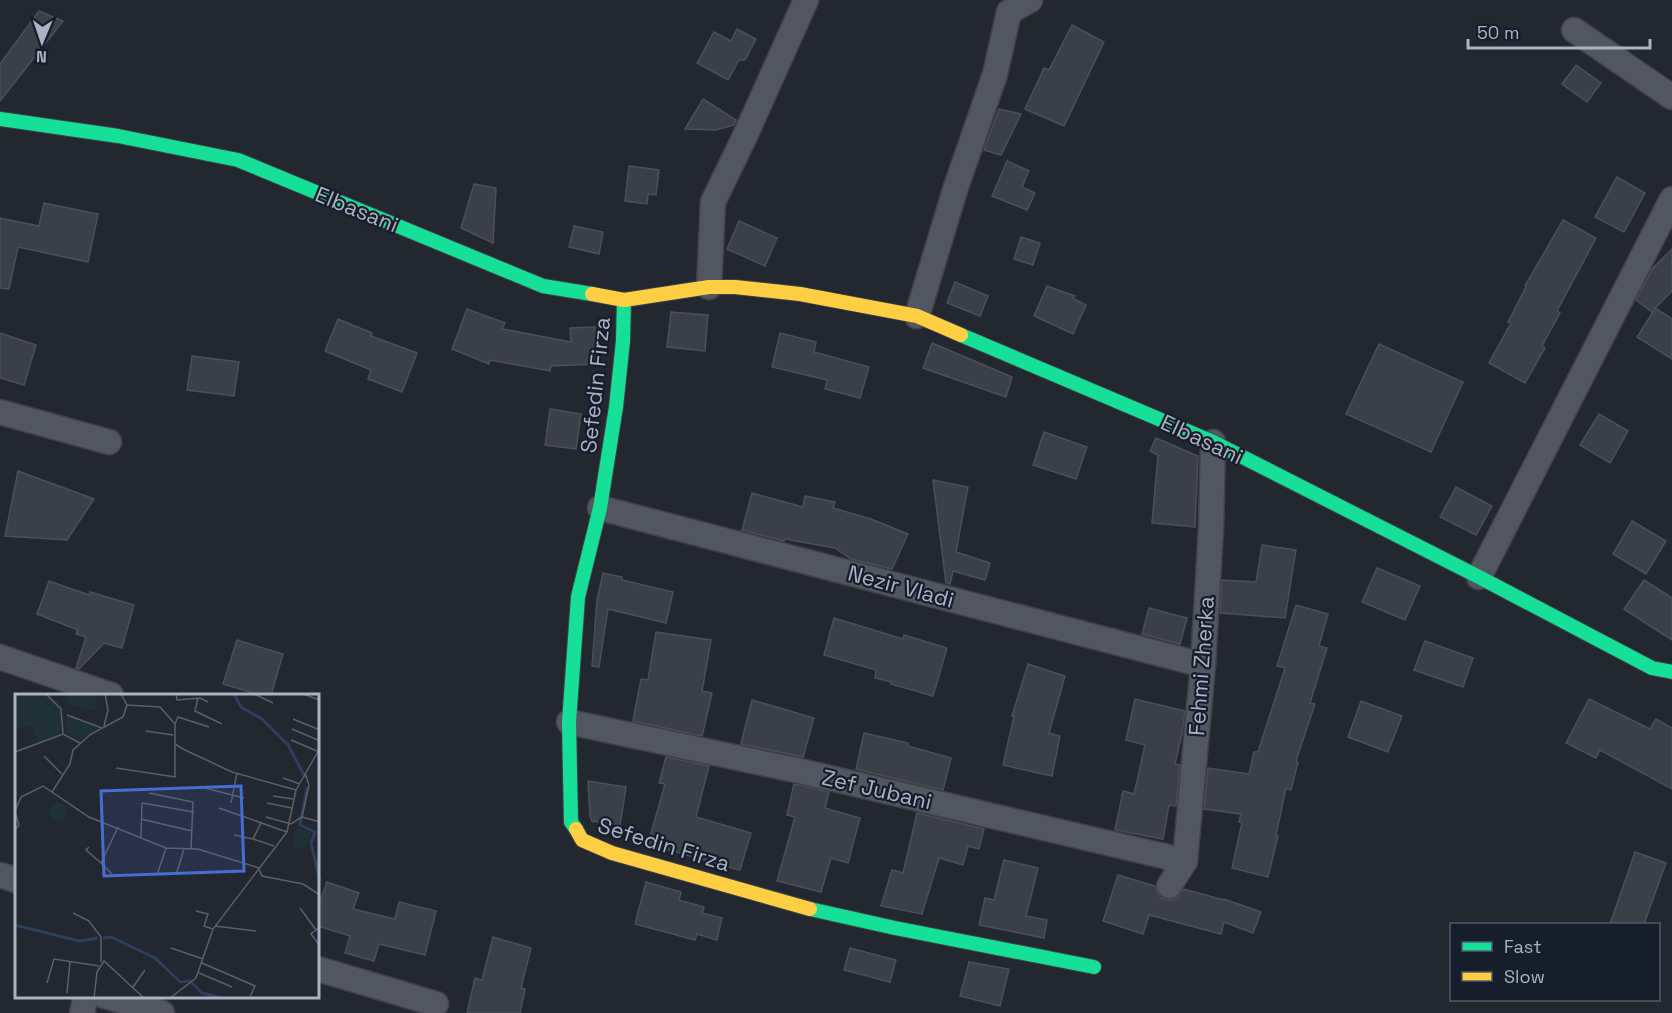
<svg xmlns="http://www.w3.org/2000/svg" width="1672" height="1013" font-family="'Space Grotesk',sans-serif">
<style>
.building{fill:#3b3f47;stroke:#4a4f59;stroke-width:1.5}
.lines{fill:none;stroke-linecap:round;stroke-linejoin:round}
.street-casing{stroke:#3f424a;stroke-width:27}
.fast-casing{stroke:#3f424a;stroke-width:16}
.slow-casing{stroke:#3f424a;stroke-width:16}
.street{stroke:#525660;stroke-width:24}
.fast{stroke:#16e098;stroke-width:14}
.slow{stroke:#ffcf43;stroke-width:14}
.labels{text-anchor:middle;stroke-width:4.5;stroke-linejoin:round;paint-order:stroke}
.street-label{font-size:22px;fill:#aab2c4;stroke:#171e2b}
.inset-river{fill:none;stroke:#2e3e5b;stroke-width:3}
.inset-road{fill:none;stroke:#595f6b;stroke-width:1.5}
.view{fill:#476cd2;fill-opacity:0.15;stroke:#476cd2;stroke-width:3}
.inset-edge{fill:none;stroke:#aab2c4;stroke-width:3}
</style>
<rect width="100%" height="100%" fill="#232730"/>
<g class="building">
<path d="M39 11 63 21 0 101V64Z"/>
<path d="M1072 25 1104 42 1064 126 1025 109 1044 68 1049 70Z"/>
<path d="M737 29 756 39 745 60H739L728 80 697 63 714 32 731 41Z"/>
<path d="M1576 65 1601 83 1587 102 1562 84Z"/>
<path d="M703 99 736 120 734 125 716 130 685 129Z"/>
<path d="M999 109 1021 114 1001 155 984 150Z"/>
<path d="M1007 161 1029 171 1022 187 1035 193 1027 210 992 196Z"/>
<path d="M629 166 659 170 656 195 648 194 647 204 625 201Z"/>
<path d="M1617 177 1645 193 1624 232 1595 217Z"/>
<path d="M474 184 496 188 493 243 461 228Z"/>
<path d="M44 203 98 214 88 262 18 247 9 289 0 288V218L39 226Z"/>
<path d="M1563 220 1596 238 1557 311 1560 313 1542 346 1545 348 1525 383 1489 363 1511 323 1508 322 1526 287 1525 286Z"/>
<path d="M739 221 777 238 765 266 727 249Z"/>
<path d="M574 226 603 232 599 254 569 247Z"/>
<path d="M1021 237 1040 243 1033 265 1014 259Z"/>
<path d="M1672 249V291L1655 308 1672 319V359L1637 337 1655 309 1652 312 1636 300 1653 268Z"/>
<path d="M955 282 988 296 980 316 947 303Z"/>
<path d="M1047 286 1075 296 1072 298 1086 305 1073 334 1034 316Z"/>
<path d="M467 309 505 323 502 329 571 342 570 328 595 327 597 364 551 366 550 371 490 360 489 364 452 349Z"/>
<path d="M671 312 708 315 705 351 667 347Z"/>
<path d="M338 319 372 333 371 336 417 353 402 392 368 379 371 370 325 351Z"/>
<path d="M0 333 36 345 24 385 0 378Z"/>
<path d="M780 333 816 342 814 352 869 367 860 398 825 389 827 380 772 367Z"/>
<path d="M932 343 1012 377 1006 397 923 368Z"/>
<path d="M1379 344 1463 382 1431 452 1346 414Z"/>
<path d="M192 356 239 362 234 396 187 390Z"/>
<path d="M550 409 581 414 576 449 545 445Z"/>
<path d="M1599 414 1628 431 1610 463 1580 445Z"/>
<path d="M1044 432 1087 447 1076 479 1033 465Z"/>
<path d="M1156 438 1198 456 1195 527 1152 523 1158 455 1150 451Z"/>
<path d="M18 471 94 499 67 540 5 536Z"/>
<path d="M933 480 968 487 956 552 990 563 985 580 953 571 950 584 946 583Z"/>
<path d="M1456 487 1492 506 1476 535 1440 517Z"/>
<path d="M752 493 803 507 805 496 835 502 833 508 871 519 908 534 892 569H891L851 559 835 548 785 539 784 541 742 530Z"/>
<path d="M1632 521 1666 541 1646 574 1613 554Z"/>
<path d="M1262 545 1296 550 1285 618 1220 613 1222 580 1256 582Z"/>
<path d="M1377 568 1420 586 1405 620 1362 602Z"/>
<path d="M603 573 622 577V580L673 592 666 623 608 609 599 667 592 666 597 600Z"/>
<path d="M1644 580 1672 598V640L1624 609Z"/>
<path d="M49 581 89 595 90 592 134 605 122 648 104 643 79 669 76 668 86 637 76 634 78 630 37 614Z"/>
<path d="M1296 605 1328 614 1319 646 1327 648 1310 703 1315 704 1296 761 1298 762 1291 790 1286 788 1276 835 1278 836 1268 877 1232 868 1242 823 1239 822 1241 814 1204 809 1208 768 1249 774 1254 752H1258L1285 668 1277 666Z"/>
<path d="M1149 608 1187 618 1180 644 1142 634Z"/>
<path d="M834 618 903 639 904 635 947 648 933 696 891 684V682L875 678 876 670 824 655Z"/>
<path d="M656 632 711 640 702 691 712 693 702 736 633 721 641 679 648 680Z"/>
<path d="M237 640 283 654 271 695H260L223 684Z"/>
<path d="M1425 641 1473 658 1463 687 1414 670Z"/>
<path d="M1028 664 1065 676 1049 733 1060 736 1052 776 1003 765 1014 716H1012Z"/>
<path d="M1135 699 1185 711 1182 733 1175 764 1180 765 1176 806 1169 805 1163 839 1115 830 1123 791 1134 794 1145 745 1126 740Z"/>
<path d="M1589 699 1650 729 1656 719 1672 728V789L1600 750 1596 758 1566 743Z"/>
<path d="M752 700 814 718 803 757 741 744Z"/>
<path d="M1361 701 1402 716 1388 752 1348 737Z"/>
<path d="M864 733 908 743V746L951 758 943 790 856 769Z"/>
<path d="M666 757 709 766 696 817 751 833 740 870 648 844 665 784 659 783Z"/>
<path d="M588 781 626 787 620 825 592 821 590 816Z"/>
<path d="M794 784 829 792 825 808 860 818 848 863 831 858 821 892 777 881 795 817 787 815Z"/>
<path d="M917 813 984 829 979 849 968 846 963 865 939 858 922 914 881 906 892 870 903 873Z"/>
<path d="M1635 852 1666 863 1644 924H1610Z"/>
<path d="M1004 860 1038 868 1026 916 1047 920 1044 938 979 925 985 898 994 900Z"/>
<path d="M1118 875 1155 886 1157 893 1161 898 1168 900 1176 898 1184 889 1224 900V899L1261 912 1253 933 1224 922 1221 934 1149 915 1143 934 1103 921Z"/>
<path d="M327 882 359 893 353 909 395 919 399 902 436 911 425 955 379 944 374 961 345 953 350 936 318 926V907Z"/>
<path d="M646 882 681 892 679 900 704 907 702 913 722 918 717 940 697 934 695 940 635 924Z"/>
<path d="M493 937 531 948 521 988 525 989 520 1013H467L475 978 482 980Z"/>
<path d="M850 948 896 960 890 982 844 970Z"/>
<path d="M969 962 1009 969 1000 1006 960 996Z"/>
</g>
<g class="lines">
<g class="street-casing">
<g id="street">
<path d="M1574 30 1672 97"/>
<path d="M709 287 713 202 745 136 806 0"/>
<path d="M917 316 955 190 995 74 1009 12 1030 0"/>
<path d="M0 412 109 442"/>
<path d="M600 508 1203 665"/>
<path d="M1479 577 1672 199"/>
<path d="M0 657 111 695"/>
<path d="M569 722 800 771 1185 861"/>
<path d="M0 875 16 880"/>
<path d="M1169 886 1185 861 1203 665 1211 528 1213 442"/>
<path d="M318 969 436 1004"/>
<path d="M105 996 162 1013"/>
<path d="M82 1013 86 996"/>
</g>
</g>
<g class="fast-casing">
<g id="fast">
<path d="M0 119 118 136 238 160 543 286 592 294"/>
<path d="M961 335 1213 442 1479 577 1652 668 1672 672"/>
<path d="M576 829 571 822 569 722 578 597 600 508 616 407 623 341 624 300"/>
<path d="M810 909 895 928 1094 967"/>
</g>
</g>
<g class="slow-casing">
<g id="slow">
<path d="M592 294 624 300 709 287H735L800 294 917 316 961 335"/>
<path d="M576 829 582 840 612 853 810 909"/>
</g>
</g>
<use href="#street" class="street"/>
<use href="#fast" class="fast"/>
<use href="#slow" class="slow"/>
</g>
<g class="labels">
<g class="street-label">
<text transform="translate(357 209) rotate(22)" y="8">Elbasani</text>
<text transform="translate(595 385) rotate(-84)" y="8">Sefedin Firza</text>
<text transform="translate(1202 439) rotate(25)" y="8">Elbasani</text>
<text transform="translate(901 586) rotate(15)" y="8">Nezir Vladi</text>
<text transform="translate(1201 666) rotate(-86)" y="8">Fehmi Zherka</text>
<text transform="translate(877 789) rotate(13)" y="8">Zef Jubani</text>
<text transform="translate(664 844) rotate(17)" y="8">Sefedin Firza</text>
</g>
</g>
<g transform="translate(15 694)">
<rect width="304" height="304" fill="#232730"/>
<path d="M0 0H28L48 12 46 38 23 49 15 31 0 36ZM54 0H80L82 17 52 10ZM52 22 84 34 65 47 50 38ZM34 117a9 9 0 1 1 18 0a9 9 0 1 1-18 0ZM281 134 297 138 290 156 277 153Z" fill="#203136"/>
<path class="inset-river" d="M219 0 226 13 247 25 273 51 290 83M292 93 285 131 300 138 296 149 305 187M0 231 64 247 83 244M88 244 96 243 140 264 165 288 175 287 187 299 207 304"/>
<path class="inset-road" d="M31 0 46 15 48 40M161 0 162 6 185 4 193 8M239 0 258 9M288 0 305 6M183 4 180 17 207 30M112 11 145 13 160 30V50L168 55 217 78 281 96M52 21 87 34M278 25 305 36M160 30 163 23 194 33M89 32 93 16 90 0M277 35 305 47M131 37 158 41M276 46 302 57M0 58 48 40 65 49M29 62 47 80M101 74 160 83V51M290 79 294 91 287 123 305 128M268 84 285 90M190 94 229 104M37 98 55 70 58 56 76 40 108 23 112 11 106 0M134 99 178 108 176 154M258 102 278 105M127 109 179 118M216 109 222 79M252 109 277 114M204 114 272 138M0 117 6 103 28 92 74 123 151 154 183 155 244 174M0 117 4 131 0 136M251 123 276 130 287 123M126 125 177 137M246 129 238 145 259 152M219 141 238 145M126 144 127 109M74 153 71 156 86 169M244 175 247 182 288 190 305 201M97 180 86 169 103 133M142 181 151 154M161 181 169 155M285 214 301 236M181 217 193 220 189 232 198 235M58 219 74 227 86 243V268M200 232 241 237M305 233 296 240 305 252M156 254 188 265M187 269 240 292 235 303M184 279 217 293M32 289 39 265 84 272M118 293 130 276M52 299 55 267M79 304 82 278 89 267 129 304M155 304 181 284 198 235 272 138 281 96 305 54"/>
<path class="view" d="M226 92 229 177 89 182 86 97Z"/>
<rect width="304" height="304" class="inset-edge"/>
</g>
<rect x="1450" y="923" width="210" height="78" fill="#171e2b" stroke="#525968" stroke-width="1.5"/>
<rect x="1462" y="942" width="30" height="9" fill="#16e098" stroke="#525968" stroke-width="1.5"/>
<text x="1504" y="953" font-size="18" fill="#aab2c4">Fast</text>
<rect x="1462" y="972" width="30" height="9" fill="#ffcf43" stroke="#525968" stroke-width="1.5"/>
<text x="1504" y="983" font-size="18" fill="#aab2c4">Slow</text>
<g transform="translate(42 42) rotate(182)" stroke="#171e2b" stroke-width="4.5" paint-order="stroke">
<path d="M0-4.5L10 22L0 15L-10 22Z" fill="#aab2c4"/>
<text y="-9" font-size="16" font-weight="bold" text-anchor="middle" fill="#aab2c4">N</text>
</g>
<path d="M1468 39v9h182v-9" fill="none" stroke="#aab2c4" stroke-width="3"/>
<text x="1477" y="39" font-size="18" fill="#aab2c4" stroke="#171e2b" stroke-width="4.5" paint-order="stroke">50 m</text>
</svg>
